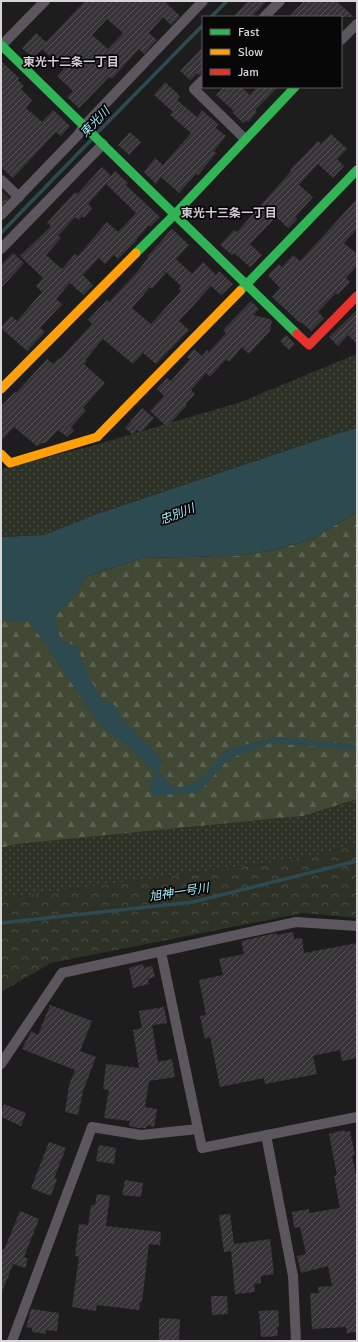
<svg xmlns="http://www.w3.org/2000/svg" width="358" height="1342" font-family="Signika,'Noto Sans JP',sans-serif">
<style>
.grass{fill:url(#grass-dots)}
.forest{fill:url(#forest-firs)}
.park{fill:url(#park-crowns)}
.water{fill:#2c4a50}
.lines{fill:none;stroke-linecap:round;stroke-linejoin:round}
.stream{stroke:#2c4a50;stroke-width:3.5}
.building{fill:url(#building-hatch);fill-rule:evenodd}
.street{stroke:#5c565e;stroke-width:10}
.fast{stroke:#30b455;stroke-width:9}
.slow{stroke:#ff9f0a;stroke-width:9}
.jam{stroke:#e5322d;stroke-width:9}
.labels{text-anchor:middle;stroke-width:3.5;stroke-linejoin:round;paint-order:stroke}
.neighbourhood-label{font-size:12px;font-weight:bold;fill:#d1ced2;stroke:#080708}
.water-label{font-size:12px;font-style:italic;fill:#a7ebf8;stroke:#080708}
</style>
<defs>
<pattern id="grass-dots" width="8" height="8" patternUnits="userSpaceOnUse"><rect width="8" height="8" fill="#2d3126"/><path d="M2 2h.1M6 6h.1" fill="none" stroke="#4b4e45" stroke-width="1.8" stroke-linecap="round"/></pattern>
<pattern id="forest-firs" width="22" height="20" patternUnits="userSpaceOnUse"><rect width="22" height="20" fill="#414834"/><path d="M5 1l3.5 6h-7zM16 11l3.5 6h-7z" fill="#5c6251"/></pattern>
<pattern id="park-crowns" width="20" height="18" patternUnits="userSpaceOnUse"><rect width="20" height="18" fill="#2d3126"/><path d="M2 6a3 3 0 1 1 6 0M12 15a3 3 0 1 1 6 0" fill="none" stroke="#4b4e45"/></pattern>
<pattern id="building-hatch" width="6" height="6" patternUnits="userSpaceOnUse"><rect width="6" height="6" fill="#363437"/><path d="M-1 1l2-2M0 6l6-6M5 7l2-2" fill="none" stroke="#525153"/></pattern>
</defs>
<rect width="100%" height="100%" fill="#1e1d1e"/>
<g class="grass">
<path d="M357 354V428L333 435 97 514 44 535 1 537V469L95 445 241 402Z"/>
<path d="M357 799V843L311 857 1 899V848L17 844 303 816Z"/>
</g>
<path class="forest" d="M357 512V799L303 816 17 844 1 848V620L30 621 76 594 85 577 142 558 232 556 270 551 310 540Z"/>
<g class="park">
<path d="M1 190 10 199 1 208Z"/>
<path d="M357 843V918L303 913 51 963 1 992V899L311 857Z"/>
</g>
<path class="water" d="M357 428V512L310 540 270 551 232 556 142 558 85 577 76 594 55 616 61 641 77 646 88 675 103 701 115 705 121 718 163 760 159 773 175 789 199 781 228 749 276 737 357 745V750L270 743 229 759 199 792 153 796 149 784 156 774 127 745 101 727 30 622 1 620V537L44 535 97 514 333 435Z"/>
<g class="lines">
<g class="stream">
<path d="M211 17 227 1"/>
<path d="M96 134 203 25"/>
<path d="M1 233 92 139"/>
<path d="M1 923 193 902 357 861"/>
</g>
</g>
<g class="building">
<path d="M85 1H164L180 16 171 25 163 17 149 33 157 40 144 54 139 49 112 79 109 77 79 108 67 97 73 91 57 76 64 69 42 49 33 58 22 48 36 33 46 42ZM107 19 123 33 108 49 92 35Z"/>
<path d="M248 1H267L252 17H233Z"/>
<path d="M304 1H336L354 17H289Z"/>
<path d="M203 47V74L199 75 197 73 190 80 180 71Z"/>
<path d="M1 61 19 78 18 80 24 86 21 89 32 100 26 108 42 122 53 110 70 126 61 136 56 132 13 178 1 167Z"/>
<path d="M165 82 180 96 177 100 197 117 202 110 218 124 216 128 226 136 214 151 216 153 198 175 196 174 179 193 161 177 156 184 144 172 155 158 163 165 191 133 170 115 173 112 154 95Z"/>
<path d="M224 87H241L250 95 257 87H278L255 110 257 112 248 122 246 120 243 123 232 112 234 111 216 95Z"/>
<path d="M130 132 141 142 129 155 118 145Z"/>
<path d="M331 134 347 149 337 159 344 166 333 178 318 164 299 185 313 197 295 217 297 219 288 228 276 217 250 244 262 255 250 267 234 253 232 255 220 245 234 230 237 232 291 171 290 170 318 141 321 144Z"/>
<path d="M102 167 111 176 115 171 128 183 126 185 130 189 160 217 150 227 149 225 136 240H137L118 259 114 255 105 264 99 258 83 275 93 285 83 295 70 283 56 299 62 304 40 328 45 332 27 351 1 328 11 316 17 321 42 292 36 286 43 278 20 256 51 226 47 223 75 192 77 194ZM106 184 136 213 118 232 107 222 78 256 75 254 62 269 46 255 61 238 58 236 75 217 79 220 82 216 84 218 92 208 88 204Z"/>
<path d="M357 199V229L344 243 357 254V266L346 278 350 282 338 295 336 293 318 312 324 318 311 331 301 322 300 323 272 297 280 288 268 275 279 264 282 267 293 255 300 261Z"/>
<path d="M172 229 189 245 176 259 192 274 203 262 216 275 219 271 233 284 221 295 211 286 179 321 189 330 156 364 143 353 133 364 103 339 85 360 87 361 84 364 105 383 83 408 86 411 71 427 74 430 67 437 58 430 46 443H42L37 446 14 427 1 441V406L15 392 16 393 47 359 53 364 59 358 60 359 92 324 88 320 107 300 109 302 137 272 148 258 147 257ZM166 272 181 286 179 289 181 291 151 324 132 308 150 287 152 289Z"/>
<path d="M13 253 24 263 1 288V265Z"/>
<path d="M251 301 259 309 253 315 270 319 272 321 270 331 249 354 242 347 229 362 226 359 210 377 206 373 191 390 195 394 186 403 187 405 167 427 150 411 164 396 157 389 167 378 171 381 190 359 187 357 194 349 202 356 207 350 209 352 226 333 223 330Z"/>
<path d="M357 310V344L348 335 338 346 329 337Z"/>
<path d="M286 335 295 344 289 350 280 341Z"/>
<path d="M142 408 154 418 141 433 137 430 133 435 125 428Z"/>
<path d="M293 932 294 939 302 938 304 953 357 943V1058L342 1061 340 1050 313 1056 317 1074 265 1084 264 1078 220 1087 210 1037 205 1039 200 1016 206 1015 199 980 223 975 219 959 244 954 241 941 276 933 277 935Z"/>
<path d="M143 964 144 968 152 966 155 977 148 979 149 984 133 988 129 968Z"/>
<path d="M50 1005 92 1021 80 1051 96 1057 83 1091 78 1115 65 1112 69 1085 75 1070 22 1049 31 1031 38 1035Z"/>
<path d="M164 1007 167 1023 152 1025 158 1062 172 1059 175 1077 149 1081 145 1107 157 1109 154 1127 147 1125 146 1128H138L129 1126 130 1121 104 1118 109 1090 103 1089 106 1064 139 1068 133 1030 142 1028 139 1011Z"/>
<path d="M4 1104 26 1113 21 1126 1 1117V1112Z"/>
<path d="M344 1130 345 1132 350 1131 355 1155 352 1156 357 1180V1332L347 1333 346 1327 312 1329 310 1293H319L318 1287 332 1286 328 1266 301 1273 297 1256 306 1254 300 1227 294 1228 292 1212 309 1209V1213L340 1208 334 1176 337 1175 329 1134Z"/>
<path d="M49 1142 66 1148 54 1178 57 1179 51 1196 31 1188Z"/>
<path d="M99 1145 116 1148 114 1164 96 1161Z"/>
<path d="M125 1180 143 1183 141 1197 122 1195Z"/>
<path d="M97 1194 110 1196 106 1226 161 1232 160 1245 149 1244 142 1302H140L139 1310 97 1305 96 1311 72 1307 79 1257 75 1256 79 1224 88 1225 91 1205H95Z"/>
<path d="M20 1211 39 1219 24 1257 28 1259 25 1268 13 1264 2 1292H1V1248L4 1250Z"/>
<path d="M230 1214 234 1244 270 1239 274 1274 261 1276V1283L254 1284 255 1292 235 1294 231 1251 224 1252 219 1215Z"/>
<path d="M211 1296H227L228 1314 212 1315Z"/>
<path d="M31 1309 59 1313 57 1331 46 1330V1334L32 1332V1328L26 1327Z"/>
<path d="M278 1310 279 1327H277L278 1336 261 1337 259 1311Z"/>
<path d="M159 1318 180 1319 179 1341H159Z"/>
</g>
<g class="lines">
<g class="street">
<path d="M264 17 280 1"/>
<path d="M341 40 357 24"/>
<path d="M1 46 45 1"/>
<path d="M203 80 194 89 245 139"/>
<path d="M1 180 19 197"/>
<path d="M1 215 78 135 84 126 203 1"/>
<path d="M1 249 103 144"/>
<path d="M161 952 202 1148 357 1117"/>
<path d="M1 1064 62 973 296 922 357 926"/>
<path d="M266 1135 293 1276 296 1341"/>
<path d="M12 1341 92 1127 141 1135 198 1129"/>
</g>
<g class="fast">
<path d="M1 45 297 334"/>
<path d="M136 253 175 214 295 87"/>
<path d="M240 291 357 170"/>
</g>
<g class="slow">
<path d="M1 389 136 253"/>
<path d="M1 454 10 463 97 437 240 291"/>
</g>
<path class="jam" d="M297 334 309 345 357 296"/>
</g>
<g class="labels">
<g class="neighbourhood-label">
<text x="71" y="66">東光十二条一丁目</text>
<text x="229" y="217">東光十三条一丁目</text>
</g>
<g class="water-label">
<text transform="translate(95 122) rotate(-46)" y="4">東光川</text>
<text transform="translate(177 514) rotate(-21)" y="4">忠別川</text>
<text transform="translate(179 892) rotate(-9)" y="4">旭神一号川</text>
</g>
</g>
<rect width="358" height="1342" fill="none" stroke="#d8d6d8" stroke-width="4"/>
<rect x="202" y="16" width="140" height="72" fill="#080708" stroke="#5b5a5b"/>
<rect x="210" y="29" width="20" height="6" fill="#30b455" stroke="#5b5a5b"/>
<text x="238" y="36" font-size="12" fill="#d8d6d8">Fast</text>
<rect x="210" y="49" width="20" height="6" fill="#ff9f0a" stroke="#5b5a5b"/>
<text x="238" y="56" font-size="12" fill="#d8d6d8">Slow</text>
<rect x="210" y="69" width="20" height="6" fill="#e5322d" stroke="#5b5a5b"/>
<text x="238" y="76" font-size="12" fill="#d8d6d8">Jam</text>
</svg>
